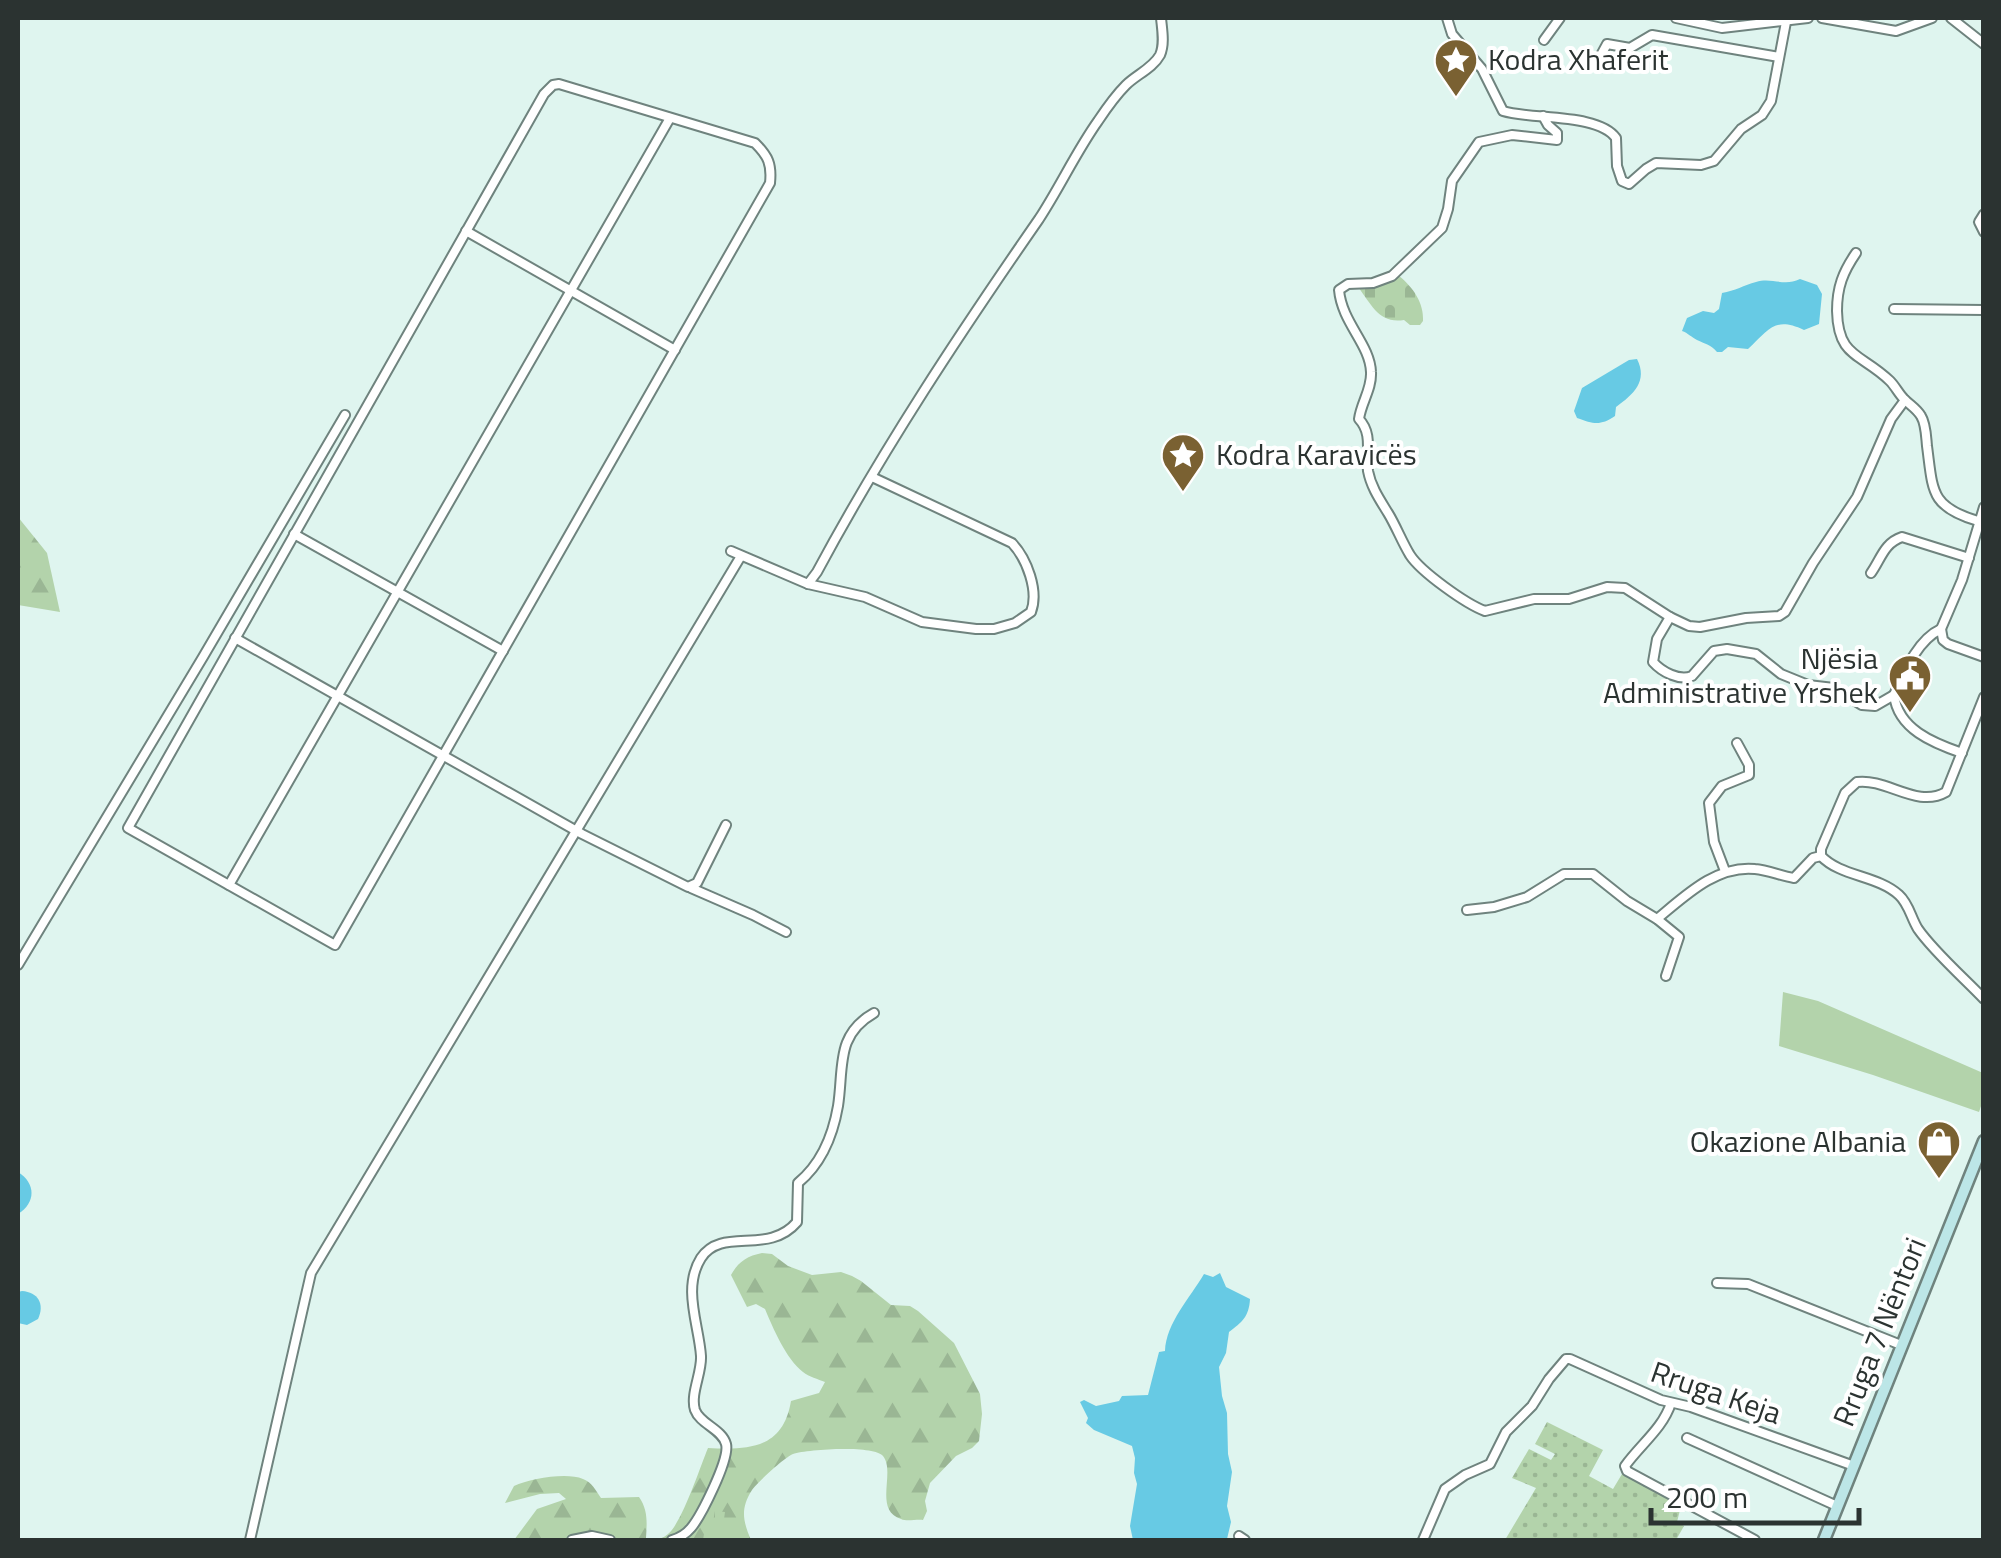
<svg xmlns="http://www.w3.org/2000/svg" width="2001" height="1558" font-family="'Titillium Web',sans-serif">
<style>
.grass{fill:url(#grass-dots)}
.forest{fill:url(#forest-firs)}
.cemetery{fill:url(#cemetery-stones)}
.garden{fill:#b3d3ab}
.water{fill:#67cae4}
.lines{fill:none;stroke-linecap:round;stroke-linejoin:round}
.street-casing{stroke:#6f837e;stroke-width:12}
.secondary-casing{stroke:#6f837e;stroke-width:15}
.street{stroke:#fff;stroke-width:8}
.secondary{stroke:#bce6e7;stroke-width:10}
.labels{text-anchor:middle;stroke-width:8;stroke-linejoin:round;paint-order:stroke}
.poi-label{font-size:30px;fill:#2b3331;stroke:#fff;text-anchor:start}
.street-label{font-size:30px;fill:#2b3331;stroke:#fff}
</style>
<defs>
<pattern id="grass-dots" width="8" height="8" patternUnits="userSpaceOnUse" patternTransform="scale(2.5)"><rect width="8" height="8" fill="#b3d3ab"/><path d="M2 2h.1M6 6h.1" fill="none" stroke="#9ab694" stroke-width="1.8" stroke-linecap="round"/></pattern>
<pattern id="forest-firs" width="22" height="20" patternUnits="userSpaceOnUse" patternTransform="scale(2.5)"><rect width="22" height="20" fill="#b3d3ab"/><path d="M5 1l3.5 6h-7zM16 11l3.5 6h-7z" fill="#9ab694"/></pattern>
<pattern id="cemetery-stones" width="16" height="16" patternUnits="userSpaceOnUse" patternTransform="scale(2.5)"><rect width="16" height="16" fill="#b3d3ab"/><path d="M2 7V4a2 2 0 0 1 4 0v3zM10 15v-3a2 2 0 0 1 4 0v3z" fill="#9ab694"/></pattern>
</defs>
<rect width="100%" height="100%" fill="#dff5ef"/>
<path class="grass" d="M1547 1422 1603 1450 1589 1476 1613 1489 1622 1474 1681 1506 1677 1522 1684 1526 1676 1540H1505L1536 1488 1512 1478 1529 1449 1551 1460 1555 1454 1535 1444Z"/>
<g class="forest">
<path d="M18 517 47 553 60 612 18 605Z"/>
<path d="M762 1253 772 1254 788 1266 812 1275 841 1272 852 1276 861 1281 891 1305 910 1306 918 1311 954 1343 980 1394 982 1414 979 1441 972 1448 956 1456 930 1483 925 1501 927 1511 923 1520C916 1519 907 1522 901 1519 873 1510 896 1472 883 1456 874 1445 808 1449 793 1454 785 1457 757 1483 752 1490 740 1509 743 1521 751 1540H514L537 1509 566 1499 559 1493 540 1494 505 1503 514 1486C530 1479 566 1472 583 1479 592 1482 596 1491 601 1498L639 1497C648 1510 647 1522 646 1538 655 1540 661 1540 668 1534 682 1523 700 1467 708 1448 749 1450 783 1449 791 1401L819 1393 825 1382C818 1379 809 1377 803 1372 786 1359 773 1328 765 1309L756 1304 747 1307 731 1275C738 1262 747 1256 762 1253Z"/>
</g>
<g class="cemetery">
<path d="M1399 276C1413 287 1424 303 1423 321L1420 325H1410L1404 320C1379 324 1372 305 1358 287H1378Z"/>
<path d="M715 1511 725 1512 722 1533 717 1540H703L704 1534 713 1522Z"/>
</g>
<path class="garden" d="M1783 992 1818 1001 1983 1073V1100L1979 1112 1873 1075 1779 1046Z"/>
<g class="water">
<path d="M1800 279 1817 285 1822 294 1819 324 1804 330C1774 316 1769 330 1748 349L1728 347 1722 352H1717C1710 344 1705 344 1697 340 1691 337 1688 333 1682 331L1687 318 1703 311 1714 313 1719 309 1722 293C1735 291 1744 285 1756 282 1772 277 1784 287 1800 279Z"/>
<path d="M1637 359C1648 381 1634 394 1616 407L1615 416C1600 426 1594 424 1577 418L1574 411 1582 388 1629 360Z"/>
<path d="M18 1172C36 1183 36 1203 18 1214Z"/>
<path d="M1220 1273 1226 1287 1250 1299C1249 1317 1242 1322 1229 1332L1226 1353 1219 1367 1222 1396 1227 1413 1228 1454 1232 1472 1227 1506 1231 1522 1227 1539 1133 1540 1130 1526 1137 1484 1134 1473 1135 1458 1132 1446 1094 1430 1086 1423 1088 1418 1080 1402 1084 1400 1096 1406 1119 1401 1122 1396 1148 1395 1159 1352 1165 1351C1166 1323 1190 1298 1204 1274L1213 1277Z"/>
<path d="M22 1291C38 1292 45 1304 38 1319L27 1325 18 1323V1292Z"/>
</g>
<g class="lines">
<g class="street-casing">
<g id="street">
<path d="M1447 18 1452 34 1482 69 1503 111C1532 120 1598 113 1616 138L1617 166 1622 181 1629 184 1646 169 1656 163 1701 165 1714 161 1741 129 1762 115 1771 101 1786 22"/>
<path d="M1676 18 1722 28 1808 18"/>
<path d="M1822 18 1896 31 1932 18"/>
<path d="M1951 18 1984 44"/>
<path d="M1544 40 1560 18"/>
<path d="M1601 55 1607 44 1630 48 1652 35 1779 57"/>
<path d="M559 84 755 143C768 156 772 164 770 183L335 945 128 828 544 94 553 85Z"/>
<path d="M1543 116 1548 125 1557 133V140L1512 135 1479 142 1452 181 1448 209 1442 228 1392 276 1373 283 1348 284 1339 290C1342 323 1370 344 1371 372 1372 389 1361 403 1359 419 1373 434 1366 452 1368 471 1371 487 1380 500 1388 513 1396 526 1402 542 1410 555 1421 572 1466 604 1485 611L1534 599H1569L1607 587 1625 588 1670 617 1689 626 1700 627 1746 618 1779 616 1785 612 1813 563 1857 497 1891 419 1905 400"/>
<path d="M1984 214 1979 222 1984 232"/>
<path d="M466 231 675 350"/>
<path d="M1856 253C1843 272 1837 287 1837 311 1838 358 1861 353 1890 381 1895 386 1899 394 1904 399 1910 405 1917 409 1921 416 1926 424 1926 436 1927 446 1933 491 1930 507 1978 521"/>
<path d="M1894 309 1984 310"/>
<path d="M294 534 503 651"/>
<path d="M731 551 808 584 865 597 922 622 976 629H994L1015 623 1031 612C1039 591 1027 559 1012 543L872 477"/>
<path d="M1871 573C1881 559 1884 543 1902 537L1969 558"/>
<path d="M808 584 817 572C883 449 960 333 1039 219 1060 187 1076 152 1098 121 1106 109 1115 96 1126 85 1136 75 1153 68 1160 55 1165 44 1162 29 1161 18"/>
<path d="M1670 617 1657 639 1653 662C1662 672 1679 681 1692 676L1714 651 1727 649 1756 654 1781 674 1808 685 1834 688 1862 705 1875 706 1894 695"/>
<path d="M1941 629 1943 640 1948 644 1984 657"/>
<path d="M235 638 582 834 688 887 697 883 726 825"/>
<path d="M1962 753C1933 743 1898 729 1894 695 1904 673 1917 640 1941 629L1962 580 1984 507"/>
<path d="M1821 856V849L1845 793 1857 782C1887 778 1917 809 1946 792L1984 697"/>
<path d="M1821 856C1841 877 1877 875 1899 895 1909 904 1911 918 1918 929 1934 952 1964 978 1984 999"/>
<path d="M1725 871 1714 842 1709 803 1722 786 1749 775V765L1737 743"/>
<path d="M229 885 670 118"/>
<path d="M691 888 753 915 786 932"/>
<path d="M1467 910 1494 907 1527 897 1564 874H1593L1627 901 1657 919 1679 937 1666 976"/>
<path d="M1657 919C1685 896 1716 865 1755 869 1768 870 1781 876 1794 878L1813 858 1821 856"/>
<path d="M18 965 203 657 345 415"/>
<path d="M1717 1283 1748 1284 1901 1345"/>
<path d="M1671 1403C1663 1428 1641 1444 1625 1466L1627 1471 1755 1540"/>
<path d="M1687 1438 1837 1506"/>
<path d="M1239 1536 1245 1540"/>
<path d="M250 1540 311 1273 741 556"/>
<path d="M572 1540 592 1536 610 1540"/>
<path d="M672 1540C679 1538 686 1534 691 1528 701 1516 730 1459 726 1444 722 1429 700 1424 695 1410 690 1394 702 1373 701 1356 699 1325 682 1288 701 1258 722 1226 768 1256 797 1222L798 1183C821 1164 833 1135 838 1106 844 1068 835 1035 874 1013"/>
<path d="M1423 1540 1445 1489 1465 1475 1490 1464 1506 1432 1532 1406 1549 1379 1566 1359H1570L1661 1400 1691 1407 1854 1466"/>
</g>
</g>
<g class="secondary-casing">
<path id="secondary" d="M1824 1540 1984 1141"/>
</g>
<use href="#street" class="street"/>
<use href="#secondary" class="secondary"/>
</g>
<defs>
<g id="sight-pin" transform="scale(2.25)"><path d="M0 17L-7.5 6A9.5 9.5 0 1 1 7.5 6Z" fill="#7a6132" stroke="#fff"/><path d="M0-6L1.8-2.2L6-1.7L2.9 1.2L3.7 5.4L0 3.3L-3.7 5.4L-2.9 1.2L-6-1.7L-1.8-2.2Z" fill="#fff"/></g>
<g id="civic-pin" transform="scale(2.25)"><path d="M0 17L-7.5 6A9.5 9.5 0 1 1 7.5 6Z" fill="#7a6132" stroke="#fff"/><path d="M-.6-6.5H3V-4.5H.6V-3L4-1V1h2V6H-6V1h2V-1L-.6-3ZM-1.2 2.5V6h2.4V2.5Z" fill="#fff"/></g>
<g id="shop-pin" transform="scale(2.25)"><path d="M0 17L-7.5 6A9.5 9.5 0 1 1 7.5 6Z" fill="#7a6132" stroke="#fff"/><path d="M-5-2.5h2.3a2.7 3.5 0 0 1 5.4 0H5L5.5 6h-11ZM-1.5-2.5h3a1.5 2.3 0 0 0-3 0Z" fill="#fff"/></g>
</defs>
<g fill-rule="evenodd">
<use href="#sight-pin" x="1456" y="60"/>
<use href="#sight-pin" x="1183" y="455"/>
<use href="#civic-pin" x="1910" y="676"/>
<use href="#shop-pin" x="1939" y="1142"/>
</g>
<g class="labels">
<g class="poi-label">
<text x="1488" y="70">Kodra Xhaferit</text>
<text x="1216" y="465">Kodra Karavicës</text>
<text x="1878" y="669" text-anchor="end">Njësia<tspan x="1878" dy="34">Administrative Yrshek</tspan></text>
<text x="1906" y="1152" text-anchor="end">Okazione Albania</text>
</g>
<g class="street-label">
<text transform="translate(1880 1332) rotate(-68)" y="10">Rruga 7 Nëntori</text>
<text transform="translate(1716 1393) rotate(19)" y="10">Rruga Keja</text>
</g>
</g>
<rect width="2001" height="1558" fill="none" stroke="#2b3331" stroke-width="40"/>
<path d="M1651 1508v15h208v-15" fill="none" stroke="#2b3331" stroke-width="5"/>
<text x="1666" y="1508" font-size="30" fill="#2b3331" stroke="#ffffff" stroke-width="8" paint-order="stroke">200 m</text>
</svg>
